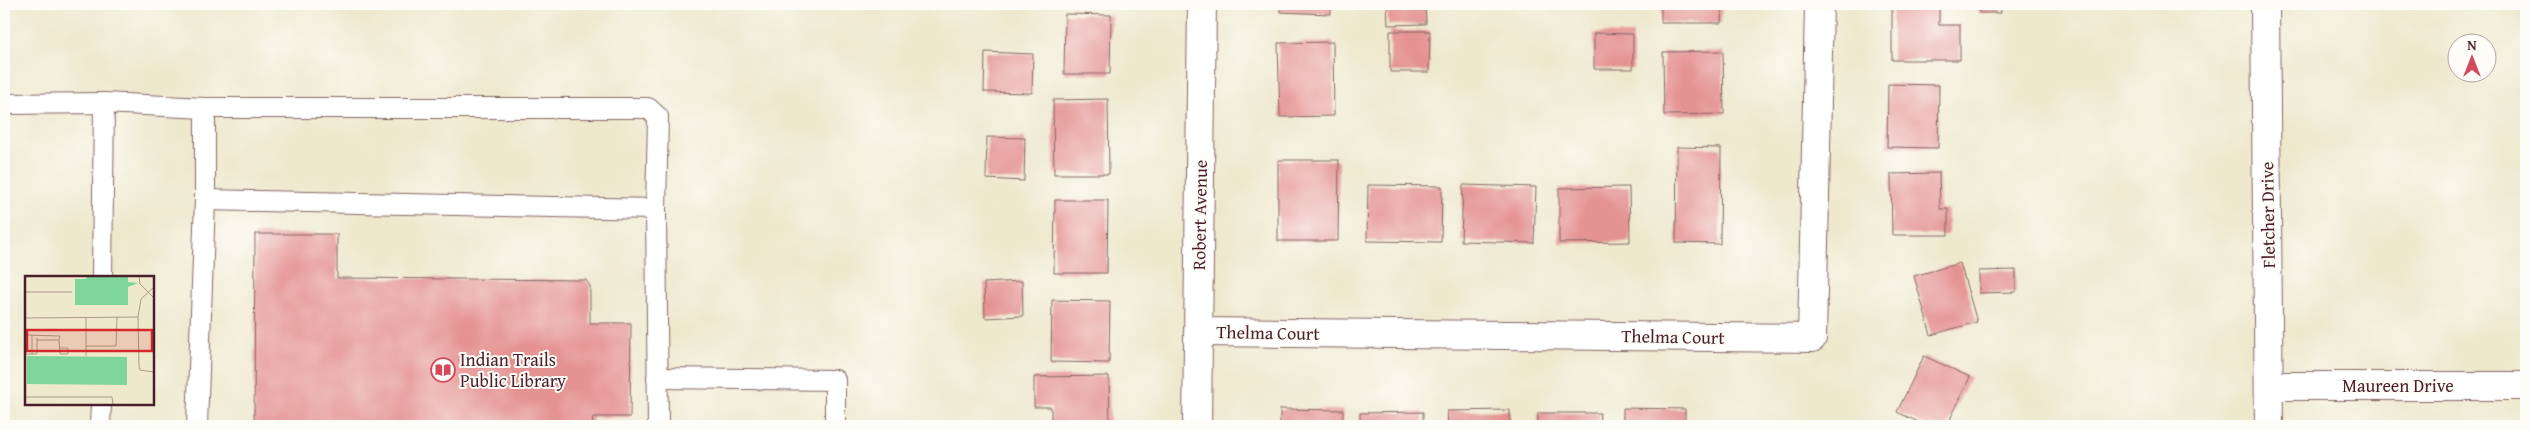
<svg xmlns="http://www.w3.org/2000/svg" width="2530" height="430" font-family="'Gentium Book Plus',serif">
<style>
.building{fill:#e49392}
.lines{fill:none;stroke-linecap:round;stroke-linejoin:round}
.service-casing{stroke:#836564;stroke-width:22}
.minor-casing{stroke:#836564;stroke-width:30}
.service{stroke:#fff;stroke-width:20}
.minor{stroke:#fff;stroke-width:28}
.labels{text-anchor:middle;stroke-width:4;stroke-linejoin:round;paint-order:stroke}
.street-label{font-size:18px;fill:#4a1f2b;stroke:#fdfcf7}
.poi-label{font-size:18px;fill:#4a1f2b;stroke:#fdfcf7;text-anchor:start}
.inset-road{fill:none;stroke:#ac988c;stroke-width:1}
.view{fill:#d62828;fill-opacity:0.15;stroke:#d62828;stroke-width:2.5}
.inset-edge{fill:none;stroke:#4a1f2b;stroke-width:2.5}
</style>
<rect width="100%" height="100%" fill="#fdfcf7"/>
<filter id="ink" filterUnits="userSpaceOnUse"><feTurbulence type="fractalNoise" baseFrequency=".02" numOctaves="2"/><feDisplacementMap in="SourceGraphic" scale="10" xChannelSelector="R" yChannelSelector="G"/><feConvolveMatrix kernelMatrix="1 2 1 2 8 2 1 2 1" color-interpolation-filters="sRGB"/></filter>
<filter id="wash" filterUnits="userSpaceOnUse"><feTurbulence type="fractalNoise" baseFrequency=".0096" numOctaves="4" result="noise"/><feDisplacementMap in="SourceGraphic" scale="20" xChannelSelector="R" yChannelSelector="G"/><feGaussianBlur stdDeviation="1.12" result="paint"/><feColorMatrix in="noise" values="0 0 0 0 0 0 0 0 0 0 0 0 0 0 0 0 0 1.4 0 .05"/><feComposite in="paint" operator="in"/></filter>
<g filter="url(#wash)">
<rect width="100%" height="100%" fill="#eee8cd"/>
<g id="blocks">
<g class="building">
<path d="M1280 4H1331V14L1280 12Z"/>
<path d="M1387 4H1425L1426 24 1388 25Z"/>
<path d="M1661 4H1722L1721 23H1661Z"/>
<path d="M1892 4H1939V25H1960V60H1892Z"/>
<path d="M1979 4H2000L2001 13H1979Z"/>
<path d="M1065 14 1111 15 1110 74H1064Z"/>
<path d="M1390 31H1430L1429 72H1390Z"/>
<path d="M1594 33 1633 34V69H1594Z"/>
<path d="M1333 42 1334 116 1280 117 1278 43Z"/>
<path d="M1723 51 1724 114 1664 115 1663 52Z"/>
<path d="M985 52 1033 54 1032 93 984 92Z"/>
<path d="M1888 84 1939 85 1938 148 1887 147Z"/>
<path d="M1108 99 1109 174H1054L1053 100Z"/>
<path d="M987 137 1025 138 1024 181 986 179Z"/>
<path d="M1677 147 1721 148 1720 244 1676 243Z"/>
<path d="M1278 160H1339L1338 241H1278Z"/>
<path d="M1939 173 1940 209H1948V235H1892L1891 174Z"/>
<path d="M1368 185 1442 186 1441 242 1367 241Z"/>
<path d="M1463 185 1536 187 1534 243 1461 241Z"/>
<path d="M1629 187 1630 242 1559 243V188Z"/>
<path d="M1055 200H1108L1107 273H1054Z"/>
<path d="M255 234H337V278L586 280 590 286V323H631L630 417H593L592 426H254Z"/>
<path d="M1960 263 1977 322 1931 335 1914 276Z"/>
<path d="M2016 270V292L1979 293V271Z"/>
<path d="M1022 281 1023 316 985 318 984 283Z"/>
<path d="M1052 300 1110 301 1109 363 1051 362Z"/>
<path d="M1924 356 1970 377 1947 426H1927L1897 412Z"/>
<path d="M1109 376 1110 426H1051V407H1034V377Z"/>
<path d="M1623 408 1685 409V426H1623Z"/>
<path d="M1280 409 1343 410V426H1280Z"/>
<path d="M1510 410V426H1448L1447 411Z"/>
<path d="M1423 412V426H1360V413Z"/>
<path d="M1538 413H1600L1599 426H1538Z"/>
</g>
</g>
</g>
<g filter="url(#ink)">
<use href="#blocks" fill-opacity="0" stroke="#836564" stroke-width="1"/>
<g class="lines">
<g class="service-casing">
<g id="service">
<path d="M4 104 104 103 205 108H648L658 117 656 209 205 200"/>
<path d="M656 209 658 426"/>
<path d="M102 278 104 103"/>
<path d="M657 378 835 380V426"/>
<path d="M100 426 101 404"/>
<path d="M197 426 205 200V108"/>
</g>
</g>
<g class="minor-casing">
<g id="minor">
<path d="M2265 4 2269 426"/>
<path d="M1199 332 1812 338 1819 4"/>
<path d="M2270 386H2526"/>
<path d="M1197 426 1202 4"/>
</g>
</g>
<use href="#service" class="service"/>
<use href="#minor" class="minor"/>
</g>
</g>
<defs>
<g id="library-ring" transform="scale(1.25)"><circle r="9.5" fill="#fdfcf7" stroke="#d1495b" stroke-width="1.5"/><path d="M-6-4Q-3-5.5-.7-3.5V5Q-3 3-6 4ZM6-4Q3-5.5 .7-3.5V5Q3 3 6 4Z" fill="#d1495b"/></g>
</defs>
<g fill-rule="evenodd">
<use href="#library-ring" x="443" y="370"/>
</g>
<g class="labels">
<g class="street-label">
<text transform="translate(1200 215) rotate(-89)" y="6">Robert Avenue</text>
<text transform="translate(2268 215) rotate(-91)" y="6">Fletcher Drive</text>
<text transform="translate(1268 333) rotate(1)" y="6">Thelma Court</text>
<text transform="translate(1673 337) rotate(1)" y="6">Thelma Court</text>
<text x="2398" y="392">Maureen Drive</text>
</g>
<g class="poi-label">
<text x="460" y="366">Indian Trails<tspan x="460" dy="21">Public Library</tspan></text>
</g>
</g>
<g transform="translate(25 276)">
<rect width="129" height="129" fill="#eee8cd"/>
<path d="M62 0H103V6L113 7 103 11V29H50V3H61ZM2 80 102 81V109L2 108Z" fill="#7dd59b"/>
<path class="inset-road" d="M114 0 115 8 129 22M129 11 116 23 113 41 114 90 115 94 129 96M0 16H47M0 42 113 41M0 59 35 60 34 64H12M34 64 35 78H43V72H35M61 70H91L92 41M0 78H12V62M7 79V59M61 80V41M0 121H87L88 129"/>
<path class="view" d="M2 54H127V75H2Z"/>
<rect width="129" height="129" class="inset-edge"/>
</g>
<rect width="2530" height="430" fill="none" stroke="#fdfcf7" stroke-width="20"/>
<g transform="translate(2472 58)"><circle r="24" fill="#fdfcf7" stroke="#b5a4a5"/>
<path d="M0-4L9 19L0 12L-9 19Z" fill="#d1495b"/>
<text y="-8" font-size="14" font-weight="bold" text-anchor="middle" fill="#4a1f2b">N</text>
</g>
</svg>
